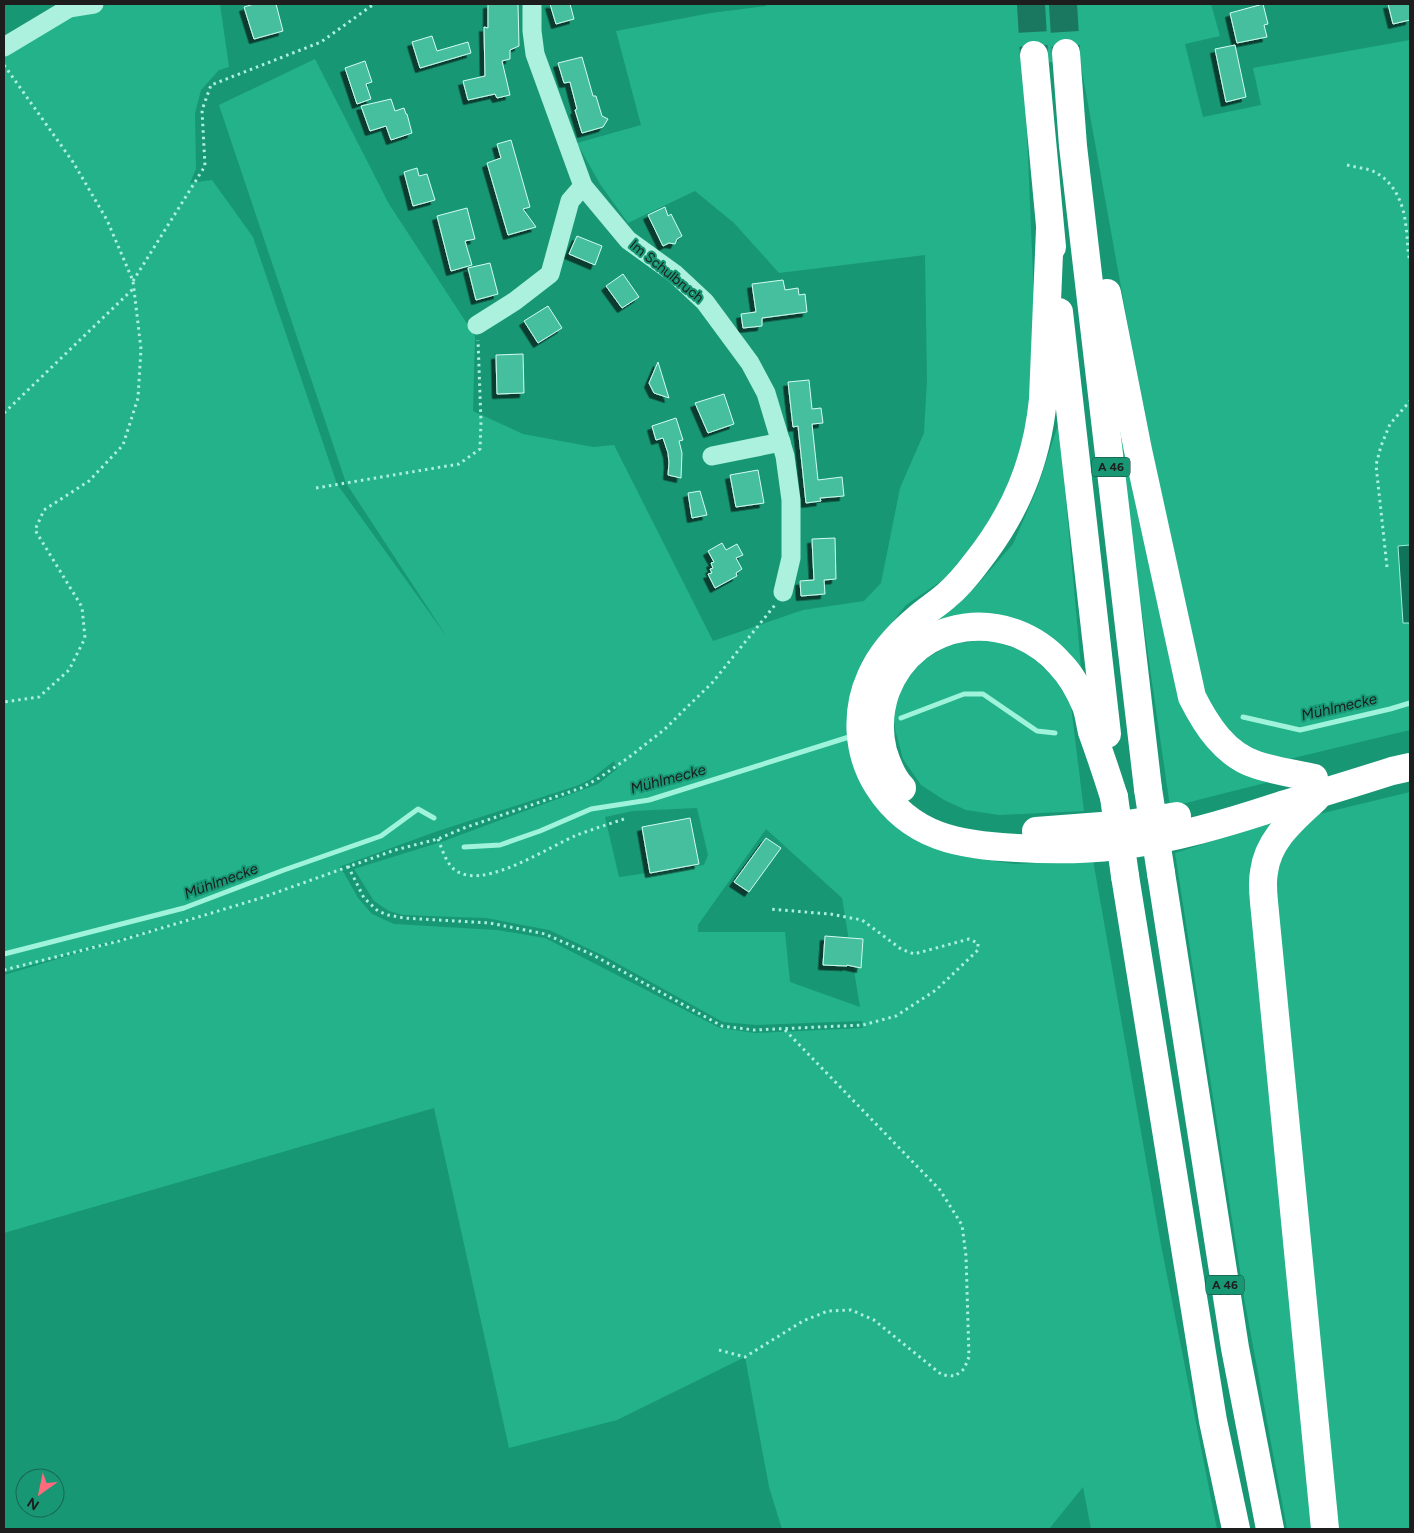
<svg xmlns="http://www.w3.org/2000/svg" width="1414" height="1533" font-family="Figtree,sans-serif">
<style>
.green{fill:#24b28a;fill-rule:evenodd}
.water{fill:#10745b;stroke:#9ef3da}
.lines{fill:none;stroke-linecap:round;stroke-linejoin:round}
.stream{stroke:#9ef3da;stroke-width:5}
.building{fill:#45bf9e;stroke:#d2fcf0;filter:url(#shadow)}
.highway-tunnel{stroke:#19785f;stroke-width:28;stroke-dasharray:28 14;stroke-linecap:butt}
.path{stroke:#abf1dd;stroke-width:3;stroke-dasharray:2.5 4;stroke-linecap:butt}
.minor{stroke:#abf1dd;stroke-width:19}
.highway{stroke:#fff;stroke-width:28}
.highway-bridge{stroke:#fff;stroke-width:28}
.labels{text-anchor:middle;stroke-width:4;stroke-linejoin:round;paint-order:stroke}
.shield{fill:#189775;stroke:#1c4237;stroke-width:1}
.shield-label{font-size:12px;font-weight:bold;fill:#1d1d1d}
.street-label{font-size:14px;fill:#1d1d1d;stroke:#189775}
.water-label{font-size:15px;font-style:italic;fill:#191d1c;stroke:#189775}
</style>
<defs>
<filter id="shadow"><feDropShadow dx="-4.5" dy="4.5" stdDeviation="0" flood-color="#0009"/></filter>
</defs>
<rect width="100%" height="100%" fill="#189775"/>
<g class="green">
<path d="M116 4H220L229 67 219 70 201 90 195 113 196 169 190 183 212 180 253 237 337 484 447 637 346 483 219 105 315 59 389 204 475 336 473 411 523 434 593 447 614 445 713 641 803 610 864 601 881 583 900 488 924 433 927 380 925 255 779 273 734 223 695 191 628 223 600 184 577 143 641 125 616 31 711 13 766 6 767 4H1211L1220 36 1185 44 1203 117 1261 105 1253 68 1410 40V545L1398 546 1404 623H1410V730L1281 761 1237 742 1211 712 1192 652 1129 331 1080 60 1024 64 1035 322 1025 449 996 522 953 573 906 605 862 661 850 726 857 774 867 795 884 817 905 834 934 847 972 858 1015 864 1093 860 1161 1245 1217 1529H1091L1083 1487 1049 1529H782L769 1487 745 1357 617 1420 509 1448 434 1108 4 1233V975L253 900 4 973V52L69 10ZM614 761 617 769 598 784 444 841 354 869 374 901 389 911 403 915 486 918 549 930 604 956 723 1022 756 1025 862 1021 863 1028 755 1033 720 1028 545 938 497 930 394 924 372 914 358 898 344 873 339 867 435 832 579 785 591 779ZM697 808 708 855 704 865 619 877 605 817 633 811ZM766 829 842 898 860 1007 790 982 785 932H698V925Z"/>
<path d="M1106 338 1184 689 1281 779 1170 807 1137 578Z"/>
<path d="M1059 422 1082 678 1030 626 978 613 927 627 977 585 1013 544 1037 489Z"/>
<path d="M986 639 1027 652 1055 679 1071 706 1084 811 999 815 966 810 944 800 921 785 903 759 896 733 892 711 905 681 922 661 949 645Z"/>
<path d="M1410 792V1529H1335L1271 886 1289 833 1319 814Z"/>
<path d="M1281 819 1263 842 1317 1529H1287L1245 1303 1175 853Z"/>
</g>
<path class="water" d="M1410 545V623H1403L1398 546Z"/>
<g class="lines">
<g class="stream">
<path d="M1243 717 1300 730 1390 709 1410 703"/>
<path d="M901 718 964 694H983L1037 731 1055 733"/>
<path d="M464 847 500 845 540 831 591 809 649 800 849 737"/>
<path d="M4 954 184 908 284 870 381 836 418 809 434 818"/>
</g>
</g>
<g class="building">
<path d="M254 4H276L283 31 254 39 244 7Z"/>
<path d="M488 4H518L519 46 510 50V59L502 61 510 95 497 98 495 94 468 100 463 81 485 76 484 27 488 28Z"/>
<path d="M550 4H570L574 19 556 24Z"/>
<path d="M1263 4 1268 24 1264 25 1267 37 1237 43 1230 13Z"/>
<path d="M1388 4H1410V20L1393 24Z"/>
<path d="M432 36 437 51 468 42 471 53 420 68 412 42Z"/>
<path d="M1235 45 1246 97 1226 102 1215 49Z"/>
<path d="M582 57 593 96H596L602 116 608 119 603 127 582 133 575 110 577 109 570 82 564 83 558 63Z"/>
<path d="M365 61 372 82 366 84 371 99 357 104 345 68Z"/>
<path d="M391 99 395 111 404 108 406 114H407L412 133 391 140 386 126 370 131 361 106Z"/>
<path d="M511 140 530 207 523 209 536 227 508 235 487 163 501 158 497 144Z"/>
<path d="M417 168 419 176 427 174 435 200 413 206 404 172Z"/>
<path d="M665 207 668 216 671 214 682 236 677 239 675 244 669 243 663 246 648 215Z"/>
<path d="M467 208 475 239 465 241 472 265 451 271 437 216Z"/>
<path d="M577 236 602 246 595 265 569 254Z"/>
<path d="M490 263 498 294 476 300 468 268Z"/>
<path d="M623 274 639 297 622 308 606 286Z"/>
<path d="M783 280 785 290 798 288 799 295 805 294 807 312 762 318V326L743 328 741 314 756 312 752 284Z"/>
<path d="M548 306 562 328 538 343 524 321Z"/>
<path d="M523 354 524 393 497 394 496 355Z"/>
<path d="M658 362 669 398 654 393 649 383Z"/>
<path d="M809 380 812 409 821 408 823 423 812 424 818 480 842 477 844 496 820 498 821 501 806 503 798 426 793 427 788 382Z"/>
<path d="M724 394 734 424 708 433 695 403Z"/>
<path d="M676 418 683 440 679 441 682 453 681 478 668 475 669 463 668 453 663 438 656 440 652 426Z"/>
<path d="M758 470 764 503 736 507 730 475Z"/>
<path d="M700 491 707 515 692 518 688 493Z"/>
<path d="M835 538 836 579 824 580 825 594 801 596 800 581 814 580 812 539Z"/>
<path d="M722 543 726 550 737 544 743 555 736 558 742 569 736 573 737 576 715 588 708 574 712 573 710 569 713 568 711 563 714 562 708 551Z"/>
<path d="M690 818 699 864 650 873 642 827Z"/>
<path d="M766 838 781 848 749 892 734 882Z"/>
<path d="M825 936 863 939 861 968 847 965V966L823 965Z"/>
</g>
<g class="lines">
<g class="highway-tunnel">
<path d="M1031 4 1034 55"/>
<path d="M1063 4 1066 53"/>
</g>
<g class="path">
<path d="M4 65 73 162 107 220 133 281 141 349 138 398 123 445 89 481 44 510 35 530 82 607 85 638 69 670 39 697 4 702"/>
<path d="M1347 165C1355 167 1363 168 1370 170 1394 179 1404 204 1406 227 1408 239 1407 250 1410 262"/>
<path d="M133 281 205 166 202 110 211 85 321 42 374 4"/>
<path d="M4 413 133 289"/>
<path d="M316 488 459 464 480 449 481 422 478 340"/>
<path d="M1387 567 1376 465 1381 446 1390 424 1410 401"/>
<path d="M438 839C444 854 448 872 467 875 497 881 549 847 577 835 593 829 609 824 624 819"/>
<path d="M348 866 364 898 378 911 388 915 404 918 490 923 545 934 593 955 722 1026 754 1030 863 1025 896 1016 936 990 978 950V943L969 939 914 954 901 949 862 920 830 914 769 909"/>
<path d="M4 970 119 941 261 898 395 850 438 839 464 828 581 788 599 778 628 758 665 729 685 709 712 683 775 605"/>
<path d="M719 1350 745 1357 803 1321 828 1311 851 1310 874 1320 942 1375 955 1376 964 1369 969 1357 966 1256 962 1225 940 1190 784 1029"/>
</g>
<g class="minor">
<path d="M532 4V31L535 54 583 186 628 240 675 274 705 302 750 363 766 393 785 456 791 500V558L783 592"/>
<path d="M4 47 69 8 94 4"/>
<path d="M477 325 515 301 550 274 570 201 583 186"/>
<path d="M712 456 781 442"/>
</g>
<g class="highway">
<path d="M1066 53 1073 146 1148 789"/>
<path d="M1034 55 1052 247"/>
<path d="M1050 229 1043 399C1037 462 1015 514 976 563 967 575 957 587 946 596 937 604 927 610 918 618 900 633 881 653 871 676 855 711 857 753 878 786 911 838 960 845 1017 848 1050 850 1084 850 1117 846 1174 839 1228 823 1282 805 1318 794 1355 783 1392 771L1410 767"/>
<path d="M1107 293 1138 450 1192 697C1206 725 1225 755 1257 765 1276 771 1296 774 1314 778"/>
<path d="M1059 312 1107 734"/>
<path d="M902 788C892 778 887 764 883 751 878 731 879 711 886 691 915 616 1009 606 1060 664 1071 675 1080 692 1086 706 1089 714 1090 724 1092 732 1100 754 1107 775 1114 797"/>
<path d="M1316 798C1294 819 1268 839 1264 872 1262 882 1263 892 1264 902L1325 1529"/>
<path d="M1036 831 1128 824 1177 816"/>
<path d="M1161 873 1235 1348 1270 1529"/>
<path d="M1125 876 1213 1421 1236 1529"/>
</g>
<g class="highway-bridge">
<path d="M1148 789 1161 873"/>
<path d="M1114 797 1125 876"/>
</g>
</g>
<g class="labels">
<g class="shield">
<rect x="1092" y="457.5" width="38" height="19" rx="4"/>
<rect x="1206" y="1275.5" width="38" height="19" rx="4"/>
</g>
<g class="shield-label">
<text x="1111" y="471">A 46</text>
<text x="1225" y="1289">A 46</text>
</g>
<g class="street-label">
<text transform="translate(667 271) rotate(39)" y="5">Im Schulbruch</text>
</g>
<g class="water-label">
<text transform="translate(1339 707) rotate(-13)" y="5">Mühlmecke</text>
<text transform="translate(668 779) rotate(-15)" y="5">Mühlmecke</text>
<text transform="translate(221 881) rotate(-20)" y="5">Mühlmecke</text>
</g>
</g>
<rect width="1414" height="1533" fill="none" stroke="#1d1d1d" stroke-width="10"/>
<g transform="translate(40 1493) rotate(213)"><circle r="24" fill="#189775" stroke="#1a6652"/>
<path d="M0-4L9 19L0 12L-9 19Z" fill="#ff6b7c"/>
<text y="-8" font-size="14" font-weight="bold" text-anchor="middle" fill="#1d1d1d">N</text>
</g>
</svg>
